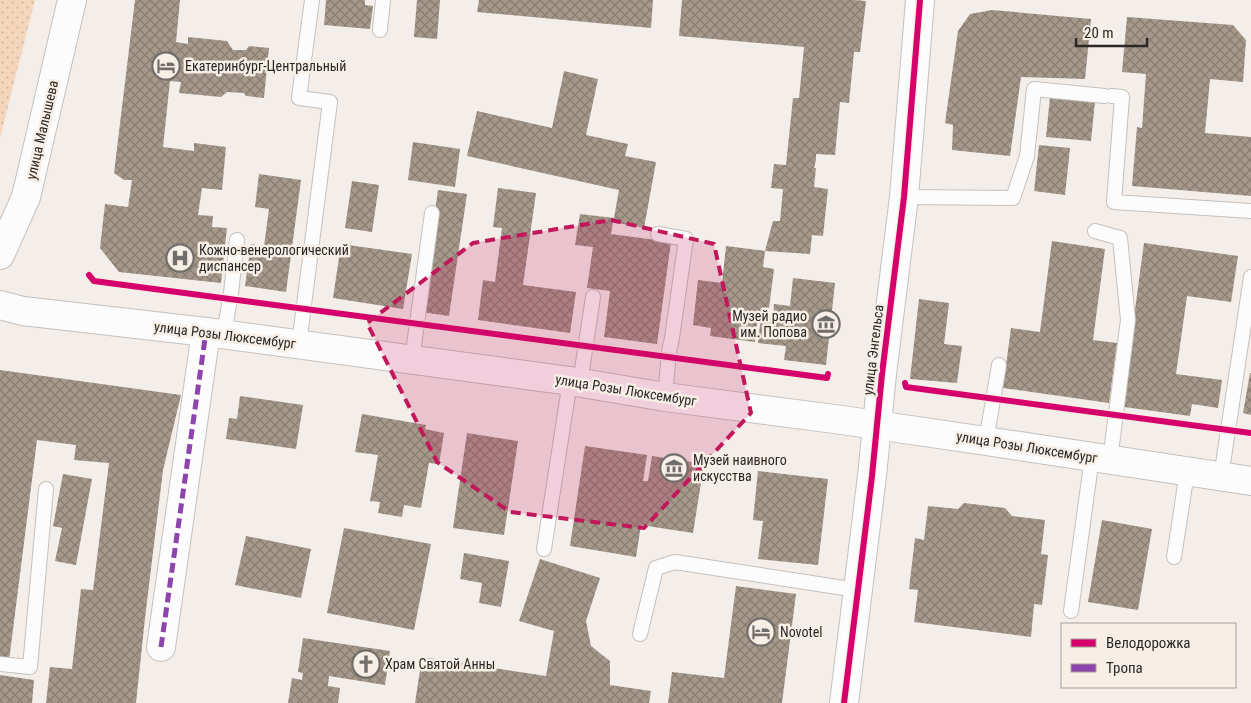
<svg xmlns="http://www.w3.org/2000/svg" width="1251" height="703" font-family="'Roboto Condensed',sans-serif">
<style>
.grass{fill:url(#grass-dots)}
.building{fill:url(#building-cross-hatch)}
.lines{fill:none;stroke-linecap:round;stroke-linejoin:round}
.lane-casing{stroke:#c4c0bd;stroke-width:16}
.street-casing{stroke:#c4c0bd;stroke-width:30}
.secondary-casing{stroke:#c4c0bd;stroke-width:30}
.lane{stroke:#fdfcfc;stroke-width:14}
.street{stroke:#fdfcfc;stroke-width:28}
.secondary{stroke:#fdfcfc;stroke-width:28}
.quiet{stroke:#8e44ad;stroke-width:5;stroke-dasharray:10 5;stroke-linecap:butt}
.cycleway-casing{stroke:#f7eee6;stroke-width:9}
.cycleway{stroke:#d6006c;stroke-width:6}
.marked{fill:#c2185b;fill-opacity:0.2;stroke:#c2185b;stroke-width:4;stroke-dasharray:10 6;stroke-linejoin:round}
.labels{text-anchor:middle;stroke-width:5;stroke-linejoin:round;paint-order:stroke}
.poi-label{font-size:14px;fill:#2b2725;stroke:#f7eee6;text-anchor:start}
.street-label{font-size:14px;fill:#2b2725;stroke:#f7eee6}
</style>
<defs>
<pattern id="grass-dots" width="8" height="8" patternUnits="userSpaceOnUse" patternTransform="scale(1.25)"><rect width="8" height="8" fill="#f5d6bc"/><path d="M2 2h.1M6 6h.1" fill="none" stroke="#d2b8a1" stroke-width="1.8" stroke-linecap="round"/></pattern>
<pattern id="building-cross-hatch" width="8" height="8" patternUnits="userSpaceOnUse" patternTransform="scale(1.25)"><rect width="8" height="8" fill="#a6998b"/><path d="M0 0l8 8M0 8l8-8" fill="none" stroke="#877d71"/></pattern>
</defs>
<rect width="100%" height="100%" fill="#f3eeea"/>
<path class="grass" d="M0 0H35L0 138Z"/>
<g class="building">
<path d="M135 0H180L176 42 188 44V37L227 41 233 50H246L249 46 269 48 264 98 246 96 244 93 227 92 221 97 179 93 181 82 170 81 163 147 194 151V143L226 147 222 190 202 188 198 215 213 216 212 227 227 228 221 283 119 272 100 248 105 204 128 207 132 180H124L114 173Z"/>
<path d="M326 0H365V5L373 6 370 29 324 25Z"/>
<path d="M417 0H440L437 39 414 37Z"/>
<path d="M479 0H653L651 28 477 12Z"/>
<path d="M682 0H855L866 1 860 52H854L849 103 840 102 835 155 816 154V160L814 168H816L814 187 828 189 823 236 812 235 810 254 765 251 773 221H780L783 189 771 188 774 164 786 165 793 98H799L804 47 679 36Z"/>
<path d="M992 10 1091 19 1085 79 1021 77 1010 156 952 150 953 125 945 123 958 31 970 14Z"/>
<path d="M1127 17 1233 25 1246 40 1243 82 1210 79 1205 133 1251 137V196L1132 186 1137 127 1142 128 1146 74 1122 72Z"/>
<path d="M564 71 598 79 586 135 628 144 625 156 656 162 644 228 613 222 611 234 671 242 657 344 604 337 610 291 587 288 593 247 575 245 580 214 614 218 619 190 467 156 477 111 552 128Z"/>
<path d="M1050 97 1095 101 1091 141 1046 137Z"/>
<path d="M413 142 460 149 455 187 408 180Z"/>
<path d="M1039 145 1070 148 1065 195 1034 191Z"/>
<path d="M259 174 301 180 286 292 245 286 251 244 264 246 269 209 255 207Z"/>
<path d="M352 181 379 185 372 232 345 228Z"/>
<path d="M498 188 536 193 523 285 576 292 570 333 478 320 483 280 495 282 502 228 493 227Z"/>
<path d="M438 190 467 194 449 316 421 312Z"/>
<path d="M1052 241 1105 249 1093 340 1117 343 1109 403 1003 388 1011 328 1040 332Z"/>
<path d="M1144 243 1238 256 1231 302 1187 296 1176 374 1222 380 1218 408 1192 404 1190 416 1124 407 1127 391H1124Z"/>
<path d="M341 244 412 254 403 309 333 298Z"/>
<path d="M726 246 765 251 763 267 774 269 768 316 758 315 755 342 710 336 711 328 693 325 698 280 722 283Z"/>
<path d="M793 278 835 283 826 365 784 360 786 346 758 343 761 316 773 318 774 304 790 306Z"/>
<path d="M919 299 949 303 944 344 962 346 957 383 910 379Z"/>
<path d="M0 370 181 395 163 470 145 618 136 703H46L50 667 72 669 81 589 93 590 109 463 74 460 76 445 37 440 9 661 0 660Z"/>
<path d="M1250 373H1251V415L1243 413Z"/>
<path d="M240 396 303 405 296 449 226 439 229 418 237 419Z"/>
<path d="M362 414 426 425 425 429 444 433 439 464 429 463 421 508 404 505 402 517 378 513 380 502 370 501 378 455 355 452Z"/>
<path d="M467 433 518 441 504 535 453 528Z"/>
<path d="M585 446 647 455 643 481H648L652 456 704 464 693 533 641 525 636 557 570 546Z"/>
<path d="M758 471 828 479 818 565 758 559 763 521 753 520Z"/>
<path d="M63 474 92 479 76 565 55 561 62 528 53 526Z"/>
<path d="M964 503 1005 508 1012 516 1045 520 1041 554 1048 555 1042 605 1034 604 1031 637 914 622 918 590 909 589 915 538 924 540 928 506 958 509Z"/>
<path d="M1102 520 1152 529 1138 610 1088 602Z"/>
<path d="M344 528 431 544 414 630 327 613Z"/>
<path d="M246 536 311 549 301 598 235 585Z"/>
<path d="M464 553 509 561 501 607 479 603 482 583 460 579Z"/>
<path d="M540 559 600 578 586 621 591 646 610 661V685L651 691 649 703H415L422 657 546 676 554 631 519 621Z"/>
<path d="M736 586 796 594 782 703H668L672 672 724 678Z"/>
<path d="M303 638 390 651 385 685 329 676 328 686 340 688 338 703H288L292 678 302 680 303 673 298 672Z"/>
<path d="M0 675 34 680 32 703H0Z"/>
</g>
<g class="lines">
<g class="lane-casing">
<g id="lane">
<path d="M380 30 383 0"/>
<path d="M1112 96 1122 97 1114 202 1251 211"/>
<path d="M904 197 1013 198 1027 156 1034 89 1105 96"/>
<path d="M1095 231 1120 238 1128 320 1110 460"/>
<path d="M658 234 686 239 672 338 669 352 665 397"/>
<path d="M224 334 231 293 237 240"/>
<path d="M299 344 330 102 299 98 312 0"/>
<path d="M412 360 432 213"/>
<path d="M580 383 593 297"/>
<path d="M986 441 999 365"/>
<path d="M1221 477 1251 277"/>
<path d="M544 549 570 381"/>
<path d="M1174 557 1187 472"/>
<path d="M1071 611 1092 457"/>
<path d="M640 634 656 568 675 562 857 590"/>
<path d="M0 664 30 667 46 489"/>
</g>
</g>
<g class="street-casing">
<g id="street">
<path d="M161 647 206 332"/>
<path d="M844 703 872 476 882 374 904 197 920 0"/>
</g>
</g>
<g class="secondary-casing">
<g id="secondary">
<path d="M0 255 26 197 72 0"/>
<path d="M0 305 23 311 206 332 570 381 665 397 842 420 986 441 1251 481"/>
</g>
</g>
<use href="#lane" class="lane"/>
<use href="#street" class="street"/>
<use href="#secondary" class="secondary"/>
<path class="quiet" d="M161 647 206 332"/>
<g class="cycleway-casing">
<g id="cycleway">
<path d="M89 275 94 281 827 378 828 374"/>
<path d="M905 383 906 387 1251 433"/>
<path d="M844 703 872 476 882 374 904 197 920 0"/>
</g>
</g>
<use href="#cycleway" class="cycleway"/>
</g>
<path class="marked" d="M611 220 714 244 751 413 644 528 510 512 437 462 367 323 473 243Z"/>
<defs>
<g id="hotel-ring" transform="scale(1.4375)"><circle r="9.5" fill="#f7eee6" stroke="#716d6a" stroke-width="1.5"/><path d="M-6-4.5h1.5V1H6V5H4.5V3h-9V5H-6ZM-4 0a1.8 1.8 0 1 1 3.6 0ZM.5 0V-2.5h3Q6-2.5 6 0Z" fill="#716d6a"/></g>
<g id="hospital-ring" transform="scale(1.4375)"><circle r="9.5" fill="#f7eee6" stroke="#716d6a" stroke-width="1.5"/><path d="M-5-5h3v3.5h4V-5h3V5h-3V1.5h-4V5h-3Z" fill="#716d6a"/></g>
<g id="museum-ring" transform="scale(1.4375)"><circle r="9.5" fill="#f7eee6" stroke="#716d6a" stroke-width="1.5"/><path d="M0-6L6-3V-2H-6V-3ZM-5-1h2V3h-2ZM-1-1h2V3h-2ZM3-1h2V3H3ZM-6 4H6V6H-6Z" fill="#716d6a"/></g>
<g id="church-ring" transform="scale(1.4375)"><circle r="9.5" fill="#f7eee6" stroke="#716d6a" stroke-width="1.5"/><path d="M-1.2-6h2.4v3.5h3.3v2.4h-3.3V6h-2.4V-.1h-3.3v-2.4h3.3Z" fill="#716d6a"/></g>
</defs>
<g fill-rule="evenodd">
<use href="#hotel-ring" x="166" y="66"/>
<use href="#hospital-ring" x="180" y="258"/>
<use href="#museum-ring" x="826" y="324"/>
<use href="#museum-ring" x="674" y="468"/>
<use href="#hotel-ring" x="761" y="632"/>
<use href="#church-ring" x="366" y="664"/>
</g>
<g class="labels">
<g class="poi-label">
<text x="185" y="71">Екатеринбург-Центральный</text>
<text x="199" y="255">Кожно-венерологический<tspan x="199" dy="16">диспансер</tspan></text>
<text x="807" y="321" text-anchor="end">Музей радио<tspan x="807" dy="16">им. Попова</tspan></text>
<text x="693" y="465">Музей наивного<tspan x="693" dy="16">искусства</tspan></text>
<text x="780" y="637">Novotel</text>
<text x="385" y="669">Храм Святой Анны</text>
</g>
<g class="street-label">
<text transform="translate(42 130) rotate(-77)" y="5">улица Малышева</text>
<text transform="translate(225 335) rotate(7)" y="5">улица Розы Люксембург</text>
<text transform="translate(873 350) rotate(-83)" y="5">улица Энгельса</text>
<text transform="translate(626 390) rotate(9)" y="5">улица Розы Люксембург</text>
<text transform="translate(1027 447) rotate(9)" y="5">улица Розы Люксембург</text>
</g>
</g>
<rect x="1061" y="623" width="175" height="65" fill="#f7eee6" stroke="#a59e99"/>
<rect x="1071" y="639" width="25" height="8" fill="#d6006c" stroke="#a59e99"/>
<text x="1106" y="648" font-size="15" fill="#2b2725">Велодорожка</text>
<rect x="1071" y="664" width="25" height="8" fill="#8e44ad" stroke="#a59e99"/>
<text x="1106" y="673" font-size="15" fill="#2b2725">Тропа</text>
<path d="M1076 38v8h71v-8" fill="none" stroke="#2b2725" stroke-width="2.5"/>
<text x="1084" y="38" font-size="15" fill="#2b2725" stroke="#f7eee6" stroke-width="4" paint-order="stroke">20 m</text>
</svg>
